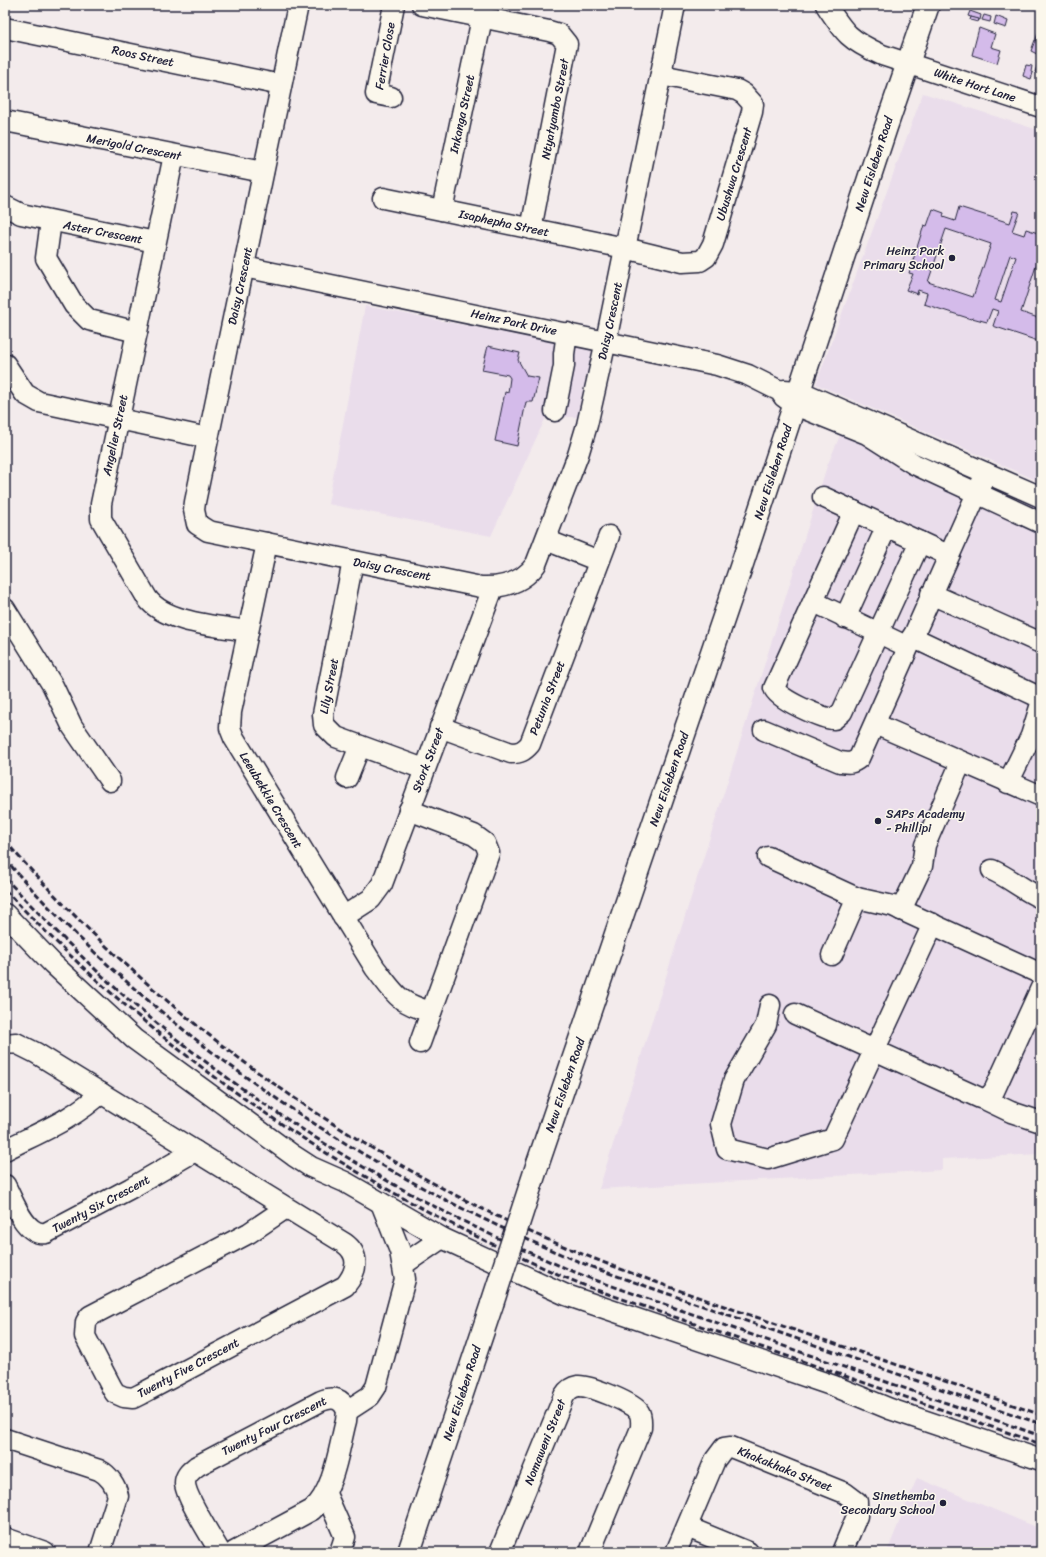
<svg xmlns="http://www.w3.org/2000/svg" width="1046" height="1557" font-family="Sriracha,sans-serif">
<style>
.built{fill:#eaddeb}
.building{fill:#d4bbea;stroke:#22223b;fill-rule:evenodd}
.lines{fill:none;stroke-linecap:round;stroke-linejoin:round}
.minor-casing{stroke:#22223b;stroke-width:23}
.major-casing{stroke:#22223b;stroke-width:25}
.minor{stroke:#fbf7ec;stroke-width:20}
.major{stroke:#fbf7ec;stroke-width:22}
.rail{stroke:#22223b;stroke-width:3;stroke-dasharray:6 3;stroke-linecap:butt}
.major-bridge-casing{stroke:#22223b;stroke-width:25;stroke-linecap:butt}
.major-bridge{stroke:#fbf7ec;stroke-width:22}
.poi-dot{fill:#22223b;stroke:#fbf7ec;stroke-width:1.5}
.labels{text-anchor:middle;stroke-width:3;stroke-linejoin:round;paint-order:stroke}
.street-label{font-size:12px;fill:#22223b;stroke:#fbf7ec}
.poi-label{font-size:12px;fill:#22223b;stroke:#fbf7ec;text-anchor:end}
</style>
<rect width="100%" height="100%" fill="#f3ebec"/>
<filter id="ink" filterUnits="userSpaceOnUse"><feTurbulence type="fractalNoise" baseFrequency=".025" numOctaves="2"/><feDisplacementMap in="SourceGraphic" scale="8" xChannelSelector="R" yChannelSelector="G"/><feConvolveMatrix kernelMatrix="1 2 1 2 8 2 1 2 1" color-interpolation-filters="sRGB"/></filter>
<g filter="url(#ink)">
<g class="built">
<path d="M923 93 1041 131V482L816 384Z"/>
<path d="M365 306 592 350 577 417H546L491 536 328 504Z"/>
<path d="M853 405 1041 489V1154L942 1159V1170L599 1189 827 466Z"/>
<path d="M917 1478 1041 1529V1552H887Z"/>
</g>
<g class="building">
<path d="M970 11 981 15 980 20 968 16Z"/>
<path d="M984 15 991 17 990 22 982 20Z"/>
<path d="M996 16 1008 21 1006 28 994 24Z"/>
<path d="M971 17 979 19 978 22 970 20Z"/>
<path d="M1041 25V41L1036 39Z"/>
<path d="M979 28 995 34 991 47 1001 50 997 63 972 55Z"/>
<path d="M1035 40 1041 42V49L1039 48 1037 54 1031 51Z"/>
<path d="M1040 57 1041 58V75L1035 72Z"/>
<path d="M1026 65 1032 66 1031 72 1033 73 1031 79 1023 76Z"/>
<path d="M959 207 1010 223 1014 211 1019 212 1012 231 1024 235 1026 229 1041 234V261L1038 260 1021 312 1041 319V342L993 326 998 311 992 309 987 322 972 318 971 319 924 304 927 293 918 290 917 294 906 290 913 274 909 273 924 225 927 226 933 209 944 213 943 217 955 221ZM946 229 991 244 973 297 928 282ZM1010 255 1016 257 1001 302 995 300Z"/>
<path d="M488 346 520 353 518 360 527 376 539 378 533 402H526L517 446 495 441 505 392 508 393 510 378 508 375 482 370Z"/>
</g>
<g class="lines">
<g class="minor-casing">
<g id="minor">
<path d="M298 5 195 502 194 510 197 524 208 531 481 587C503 588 523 583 536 564L578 455 587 425 606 341 675 5"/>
<path d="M422 5 549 31 559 34 567 44 531 229"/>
<path d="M826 5C845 34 849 40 882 55L1041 107"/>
<path d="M5 28 281 85"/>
<path d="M391 97 376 94 394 5"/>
<path d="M5 121 263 172"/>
<path d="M174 155 101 504V519L147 598C165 623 218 626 248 631"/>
<path d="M383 198 625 248 682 262 700 261 706 257 713 244 752 112 753 104 744 94 737 90 661 75"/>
<path d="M5 206 21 214 155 242"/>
<path d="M442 210 482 18"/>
<path d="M51 221 46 258 74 305 89 320 137 332"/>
<path d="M244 267 717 365 748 375 780 391 784 397 795 405 867 434 914 464 1041 523"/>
<path d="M5 364 25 394 39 402 208 438"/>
<path d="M784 390 799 391 1041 497"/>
<path d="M555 411 564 366V354L567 333"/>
<path d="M823 497 948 555"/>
<path d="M854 511 774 688C777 699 823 719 834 719L842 712 920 542"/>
<path d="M546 540 599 561"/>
<path d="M267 543 231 712 230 728 234 738 375 968C396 995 397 1002 431 1012"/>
<path d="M353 561 323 714 324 725 336 737 424 769"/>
<path d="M931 594 1041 643"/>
<path d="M814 602 908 647"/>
<path d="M5 609 53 686 72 726 110 781"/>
<path d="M845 618 887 526"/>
<path d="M912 637 1041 698"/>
<path d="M875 724 1041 796"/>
<path d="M440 727 511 753C520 753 524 751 530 744L609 536"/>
<path d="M764 730 840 762C848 763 852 764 859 758L986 473"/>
<path d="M347 778 360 746"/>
<path d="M1008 783 1031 736 1041 704"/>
<path d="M409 810 474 835 485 843 489 853 420 1043"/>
<path d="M768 857 857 898 893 906 910 914 1041 974"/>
<path d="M992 870C1010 878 1023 890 1041 898"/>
<path d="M901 910 922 866 925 845 961 762"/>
<path d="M5 914 53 964 134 1039 294 1156 311 1167 345 1182 442 1238 566 1295 834 1386 890 1409 1041 1460"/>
<path d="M343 917 371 899 382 884 493 588"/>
<path d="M832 955 857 898"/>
<path d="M770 1005 766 1025 734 1080 721 1124 727 1149 768 1159 833 1139 933 924"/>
<path d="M795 1014 980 1098 987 1099 994 1091 1041 988"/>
<path d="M5 1044 16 1043 36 1053 344 1243C361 1255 357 1272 345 1286L141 1394 133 1398 124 1397 115 1393 112 1388 85 1336 86 1322 90 1316 249 1233 286 1208"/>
<path d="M984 1099 1011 1112 1041 1122"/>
<path d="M5 1150C38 1133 74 1119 101 1093"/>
<path d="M5 1185C13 1200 25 1237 46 1233L131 1188 195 1151"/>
<path d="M404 1264 442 1238"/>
<path d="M347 1411 370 1396 376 1387 405 1279 400 1251 381 1203"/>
<path d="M5 1439 99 1470C109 1475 116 1486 118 1496L100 1552"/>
<path d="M326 1494 345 1537 340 1552"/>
<path d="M687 1527 748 1552"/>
<path d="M5 1538 45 1552"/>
<path d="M220 1552C212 1538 185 1496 185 1483 185 1475 191 1471 197 1466L321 1401C333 1396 342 1398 347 1411L346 1421C339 1447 334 1492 312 1510L234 1552"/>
<path d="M500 1552 564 1396C567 1391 571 1387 578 1386 589 1385 634 1403 639 1412 642 1417 641 1423 641 1428L590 1552"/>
<path d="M676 1552 715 1460 724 1448 731 1447 845 1493 857 1502V1516L842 1552"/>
</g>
</g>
<g class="major-casing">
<g id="major">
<path d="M538 1163 741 567 886 127 928 5"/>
<path d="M409 1552 492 1304"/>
</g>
</g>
<use href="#minor" class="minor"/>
<use href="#major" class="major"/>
<g class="rail">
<path d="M5 841C151 1008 333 1142 535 1234 605 1265 677 1290 750 1315 847 1348 944 1380 1041 1415"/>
<path d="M5 859C161 1039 377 1182 597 1269L1041 1424"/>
<path d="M5 878C47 922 90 967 136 1006 272 1121 427 1213 592 1279L1041 1436"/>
<path d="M5 890C172 1067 365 1194 588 1287L1041 1444"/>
</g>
<g class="major-bridge-casing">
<path id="major-bridge" d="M492 1304 538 1163"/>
</g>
<use href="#major-bridge" class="major-bridge"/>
</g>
</g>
<g class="poi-dot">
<circle cx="952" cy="258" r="4"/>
<circle cx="878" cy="821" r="4"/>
<circle cx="943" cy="1503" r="4"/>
</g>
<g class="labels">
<g class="street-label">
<text transform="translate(143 56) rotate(12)" y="4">Roos Street</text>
<text transform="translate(385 56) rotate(-80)" y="4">Ferrier Close</text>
<text transform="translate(975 85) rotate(18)" y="4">White Hart Lane</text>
<text transform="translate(555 109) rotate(-79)" y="4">Ntyatyambo Street</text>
<text transform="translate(462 114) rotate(-78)" y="4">Inkanga Street</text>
<text transform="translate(134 147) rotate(11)" y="4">Merigold Crescent</text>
<text transform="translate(874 164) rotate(-72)" y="4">New Eisleben Road</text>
<text transform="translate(734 174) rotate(-73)" y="4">Ubushwa Crescent</text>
<text transform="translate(504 223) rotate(12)" y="4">Isaphepha Street</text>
<text transform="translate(103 232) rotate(11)" y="4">Aster Crescent</text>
<text transform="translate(240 286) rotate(-78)" y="4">Daisy Crescent</text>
<text transform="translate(610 321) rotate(-78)" y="4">Daisy Crescent</text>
<text transform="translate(514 322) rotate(12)" y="4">Heinz Park Drive</text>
<text transform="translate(115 435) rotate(-78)" y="4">Angelier Street</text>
<text transform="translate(773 472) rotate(-72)" y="4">New Eisleben Road</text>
<text transform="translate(392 569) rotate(11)" y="4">Daisy Crescent</text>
<text transform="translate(329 686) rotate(-79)" y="4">Lily Street</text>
<text transform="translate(547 698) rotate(-69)" y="4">Petunia Street</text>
<text transform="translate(428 760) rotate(-69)" y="4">Stork Street</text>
<text transform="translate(669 779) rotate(-71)" y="4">New Eisleben Road</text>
<text transform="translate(271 800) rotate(59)" y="4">Leeubekkie Crescent</text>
<text transform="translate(565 1085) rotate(-71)" y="4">New Eisleben Road</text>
<text transform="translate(101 1204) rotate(-28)" y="4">Twenty Six Crescent</text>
<text transform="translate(188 1368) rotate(-28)" y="4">Twenty Five Crescent</text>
<text transform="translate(462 1393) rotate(-72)" y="4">New Eisleben Road</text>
<text transform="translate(274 1426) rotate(-27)" y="4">Twenty Four Crescent</text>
<text transform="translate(545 1442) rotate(-68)" y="4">Nomaweni Street</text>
<text transform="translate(785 1469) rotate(22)" y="4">Khakakhaka Street</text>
</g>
<g class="poi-label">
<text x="944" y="255">Heinz Park<tspan x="944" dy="14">Primary School</tspan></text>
<text x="886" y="818" text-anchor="start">SAPs Academy<tspan x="886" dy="14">- Phillipi</tspan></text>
<text x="935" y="1500">Sinethemba<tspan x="935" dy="14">Secondary School</tspan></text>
</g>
</g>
<rect width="1046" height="1557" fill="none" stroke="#fbf7ec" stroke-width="20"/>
<rect x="10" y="10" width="1026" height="1537" fill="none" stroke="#22223b" stroke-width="1.5" filter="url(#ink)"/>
</svg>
